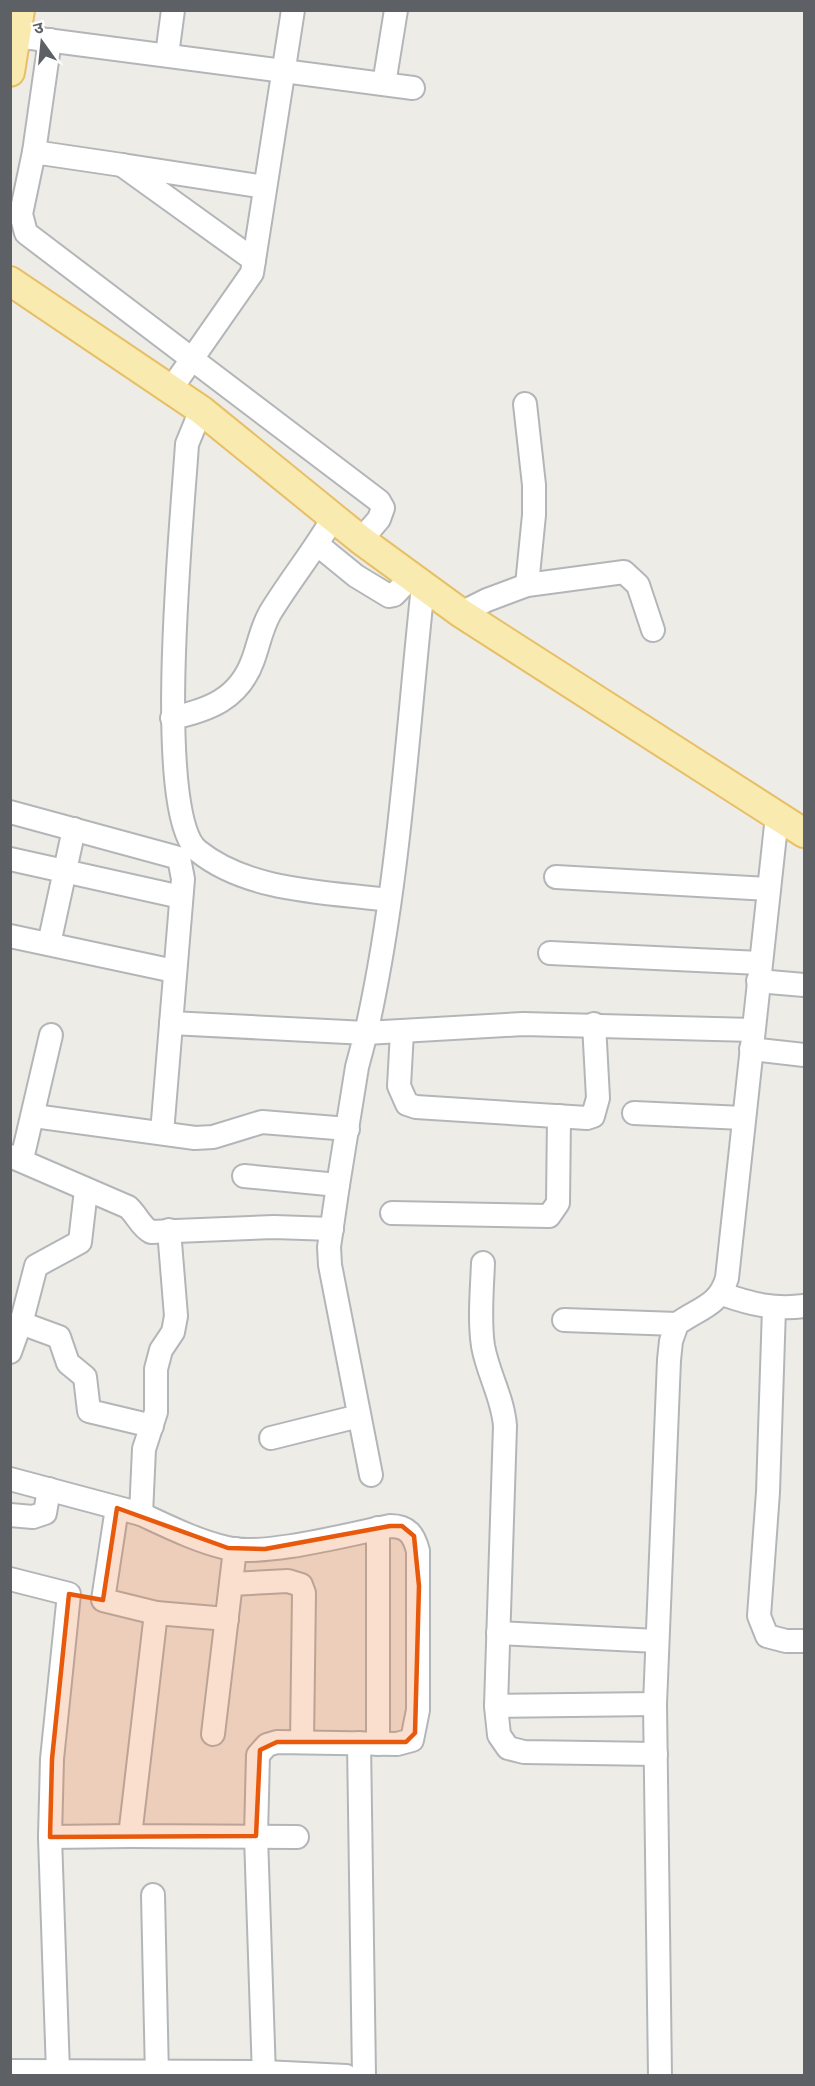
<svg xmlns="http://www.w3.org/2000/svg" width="815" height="2086" font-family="'Golos Text','Noto Sans Devanagari',sans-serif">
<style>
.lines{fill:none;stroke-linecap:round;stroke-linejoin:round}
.minor-casing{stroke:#b3b6b9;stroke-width:26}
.major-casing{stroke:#e7bf66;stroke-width:32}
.minor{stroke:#fff;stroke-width:22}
.major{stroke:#f9ebb0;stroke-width:28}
.marked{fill:#e8590c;fill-opacity:0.2;stroke:#e8590c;stroke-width:4.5;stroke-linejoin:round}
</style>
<rect width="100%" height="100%" fill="#eeece6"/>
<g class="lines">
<g class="minor-casing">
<g id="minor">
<path d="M16 36 413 88"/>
<path d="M167 55 173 10"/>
<path d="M384 84 396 10"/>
<path d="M34 152 50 40"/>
<path d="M122 165 34 152 21 214 26 233 379 501 383 508 379 519 361 540"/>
<path d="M254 260 122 165 265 187"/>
<path d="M171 389 252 273 293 10"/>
<path d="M525 404 534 485V515L527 585"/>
<path d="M201 410 187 444C183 511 152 814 198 851 249 892 327 892 389 900"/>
<path d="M318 545 356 576 389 596 394 595 411 577"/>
<path d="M423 586C407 735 399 887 366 1033L523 1024 753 1030"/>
<path d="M461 613 487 600 527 585 624 572 638 585 653 630"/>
<path d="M172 718C209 710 239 699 253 660 259 644 261 629 270 613 290 580 314 551 333 518"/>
<path d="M10 812 179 858 183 879 162 1133"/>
<path d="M10 859 181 897"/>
<path d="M556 877 769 889"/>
<path d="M10 936 174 971"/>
<path d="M49 944 74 829"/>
<path d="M550 953 760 963"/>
<path d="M758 981 804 985"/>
<path d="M171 1023 366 1033 357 1067 338 1185 244 1176"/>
<path d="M402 1032 399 1086 407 1104 416 1107 587 1118 593 1116 598 1098 594 1024"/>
<path d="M751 1049 804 1055"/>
<path d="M634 1113 743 1118"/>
<path d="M34 1116 195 1138 213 1137 262 1122 348 1129"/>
<path d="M10 1156 128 1207C137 1215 141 1227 151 1232L274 1227 332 1229"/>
<path d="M22 1159 51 1035"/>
<path d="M338 1185 329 1247 330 1265 371 1475"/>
<path d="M392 1213 549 1216 558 1203 559 1116"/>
<path d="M483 1263C482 1290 479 1319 483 1346 488 1374 503 1398 505 1426L496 1706 655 1704"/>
<path d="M722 1294C751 1304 774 1310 804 1306"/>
<path d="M774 1308 768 1492 759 1616 767 1636 786 1641H804"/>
<path d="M564 1320 677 1324"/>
<path d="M21 1323 59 1337 68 1363 85 1377 89 1411 152 1426"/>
<path d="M10 1352 23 1316 36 1266 80 1242 86 1190"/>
<path d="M271 1438 359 1416"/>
<path d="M10 1479 141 1514 144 1449 156 1412V1369L161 1350 173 1332 176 1316 169 1230"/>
<path d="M117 1508 103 1600 156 1613 227 1619"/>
<path d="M141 1514C169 1527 197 1541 227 1548 264 1557 350 1534 390 1526 408 1526 414 1535 418 1551V1710L412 1740 397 1744 277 1742 267 1745 258 1755 256 1836 264 2076"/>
<path d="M10 1515 33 1517 45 1513 49 1489"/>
<path d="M378 1528V1744"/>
<path d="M10 1579 69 1594 52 1759 50 1837 58 2072"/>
<path d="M231 1584 288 1581 301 1585 304 1593 302 1742"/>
<path d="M156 1613 130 1836 297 1837"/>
<path d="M498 1633 657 1641"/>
<path d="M496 1706 499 1735 508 1748 524 1752 656 1754"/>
<path d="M213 1734 235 1549"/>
<path d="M359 1743 364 2076"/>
<path d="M50 1837 130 1836"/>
<path d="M153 1895 157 2076"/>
<path d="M10 2071 264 2072 346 2076"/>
<path d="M660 2076 655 1704 669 1360 671 1341 677 1324C699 1308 719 1306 727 1278L777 816"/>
</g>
</g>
<g class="major-casing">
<g id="major">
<path d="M10 72 20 10"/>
<path d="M10 281 201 410 361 540 461 613 804 833"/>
</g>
</g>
<use href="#minor" class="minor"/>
<use href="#major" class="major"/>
</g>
<path class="marked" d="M117 1508 228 1548 265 1549 390 1526H402L414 1536 419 1586 415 1733 406 1742H277L260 1750 256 1836 50 1837 52 1759 69 1594 103 1600Z"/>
<rect width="815" height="2086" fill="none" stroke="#5d6165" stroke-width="24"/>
<g transform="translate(42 42) rotate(345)" stroke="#ffffff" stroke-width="4.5" paint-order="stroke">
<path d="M0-4.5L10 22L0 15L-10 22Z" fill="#5d6165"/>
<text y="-9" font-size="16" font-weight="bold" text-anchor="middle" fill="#5d6165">उ</text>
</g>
</svg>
